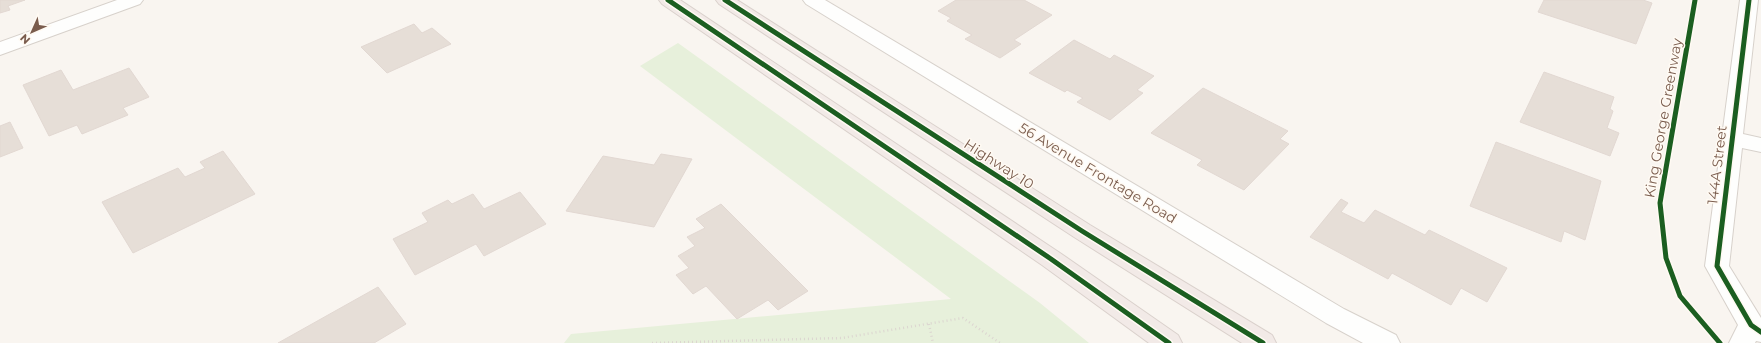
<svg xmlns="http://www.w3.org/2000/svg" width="1761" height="343" font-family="Montserrat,sans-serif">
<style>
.green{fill:#e7f0db}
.building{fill:#e6ded7;stroke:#e2d8d2}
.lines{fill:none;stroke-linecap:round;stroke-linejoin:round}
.minor-casing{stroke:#d7d1cb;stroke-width:2}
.highway-casing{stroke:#dad1cc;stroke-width:2}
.path{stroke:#dcd5d0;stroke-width:2.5;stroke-dasharray:1 3;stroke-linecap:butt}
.minor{fill:#fefefd;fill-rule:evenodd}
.highway{fill:#f2eae7;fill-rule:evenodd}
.cycleway-casing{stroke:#fffaf3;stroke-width:8}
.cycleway{stroke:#1b5e20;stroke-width:5}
.labels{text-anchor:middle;stroke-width:3;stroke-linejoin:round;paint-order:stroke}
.street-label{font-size:14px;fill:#7a5c4d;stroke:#fffaf3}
</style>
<rect width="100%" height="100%" fill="#f9f5f0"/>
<path class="green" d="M678 43 1040 303 1089 343H564L571 334 951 299 640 66Z"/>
<g class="building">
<path d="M0 0H25L8 6 10 10 0 13Z"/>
<path d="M956 0H1024L1052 15 1014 40 1021 44 1000 58 965 39 972 35 947 21 951 18 938 11Z"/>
<path d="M1544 0H1643L1652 3 1636 44 1538 12Z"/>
<path d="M414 24 422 33 432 28 451 44 387 73 361 47Z"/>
<path d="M1074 40 1110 59 1114 55 1154 76 1137 90 1143 93 1110 120 1077 102 1083 98 1067 90 1065 92 1029 73Z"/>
<path d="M129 68 149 97 123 108 128 115 82 134 77 125 49 136 23 85 61 70 73 90Z"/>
<path d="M1544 72 1614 97 1610 109 1613 111 1607 128 1619 133 1610 156 1520 122Z"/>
<path d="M1203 88 1288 131 1280 139 1289 144 1244 190 1197 165 1202 160 1151 133Z"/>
<path d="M10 122 23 148 0 157V126Z"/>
<path d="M1496 142 1601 181 1585 240 1564 231 1561 242 1470 206Z"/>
<path d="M223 151 255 194 133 253 102 202 178 168 185 177 205 168 200 162Z"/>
<path d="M661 154 692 159 654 227 566 211 603 156 654 165Z"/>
<path d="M520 192 546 224 484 256 476 244 415 275 393 239 428 222 422 213 448 200 452 204 473 194 484 209Z"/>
<path d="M1341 199 1348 203 1341 212 1364 223 1375 210 1425 235 1429 230 1507 268 1487 302 1461 288 1451 305 1392 273 1388 279 1310 237Z"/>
<path d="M721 204 808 291 778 310 768 300 737 319 706 286 693 294 676 275 689 268 678 256 695 246 687 237 705 228 696 219Z"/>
<path d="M378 287 406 324 374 343H278Z"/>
</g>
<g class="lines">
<g class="minor-casing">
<g id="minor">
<path d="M117 0H143L140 4 0 55V42Z"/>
<path d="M803 0H825L1344 309 1396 335 1400 343H1363L1326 323 806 4Z"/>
<path d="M1740 0H1758L1743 134 1761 138V152L1742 148 1729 266 1761 318V342L1756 341 1755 343H1729L1738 325 1705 266Z"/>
</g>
</g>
<g class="highway-casing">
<g id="highway">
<path d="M659 0H680L1060 253 1178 335 1182 343H1149L1042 265 662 4Z"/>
<path d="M716 0H737L1090 225 1272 335 1276 343H1242L1074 237 719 4Z"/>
</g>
</g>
<g class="path">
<path d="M929 324 933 343"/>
<path d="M652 343 842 338 963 318 1000 343"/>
</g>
<use href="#minor" class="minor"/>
<use href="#highway" class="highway"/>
<g class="cycleway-casing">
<g id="cycleway">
<path d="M668 0 1051 259 1169 343"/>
<path d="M725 0 1082 231 1263 343"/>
<path d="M1695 0 1660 203 1666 258 1680 296 1720 343"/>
<path d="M1749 0 1717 266 1751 325 1761 332"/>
</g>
</g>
<use href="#cycleway" class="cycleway"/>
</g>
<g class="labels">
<g class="street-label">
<text transform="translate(1663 118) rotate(-80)" y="5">King George Greenway</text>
<text transform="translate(999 164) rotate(33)" y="5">Highway 10</text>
<text transform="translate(1717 165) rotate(-83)" y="5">144A Street</text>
<text transform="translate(1098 173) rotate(31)" y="5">56 Avenue Frontage Road</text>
</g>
</g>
<g transform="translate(32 32) rotate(225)" stroke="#fffaf3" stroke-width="3" paint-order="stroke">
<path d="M0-3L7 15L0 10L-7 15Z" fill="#7a5c4d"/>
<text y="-6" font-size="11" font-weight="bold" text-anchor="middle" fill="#7a5c4d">N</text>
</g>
</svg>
